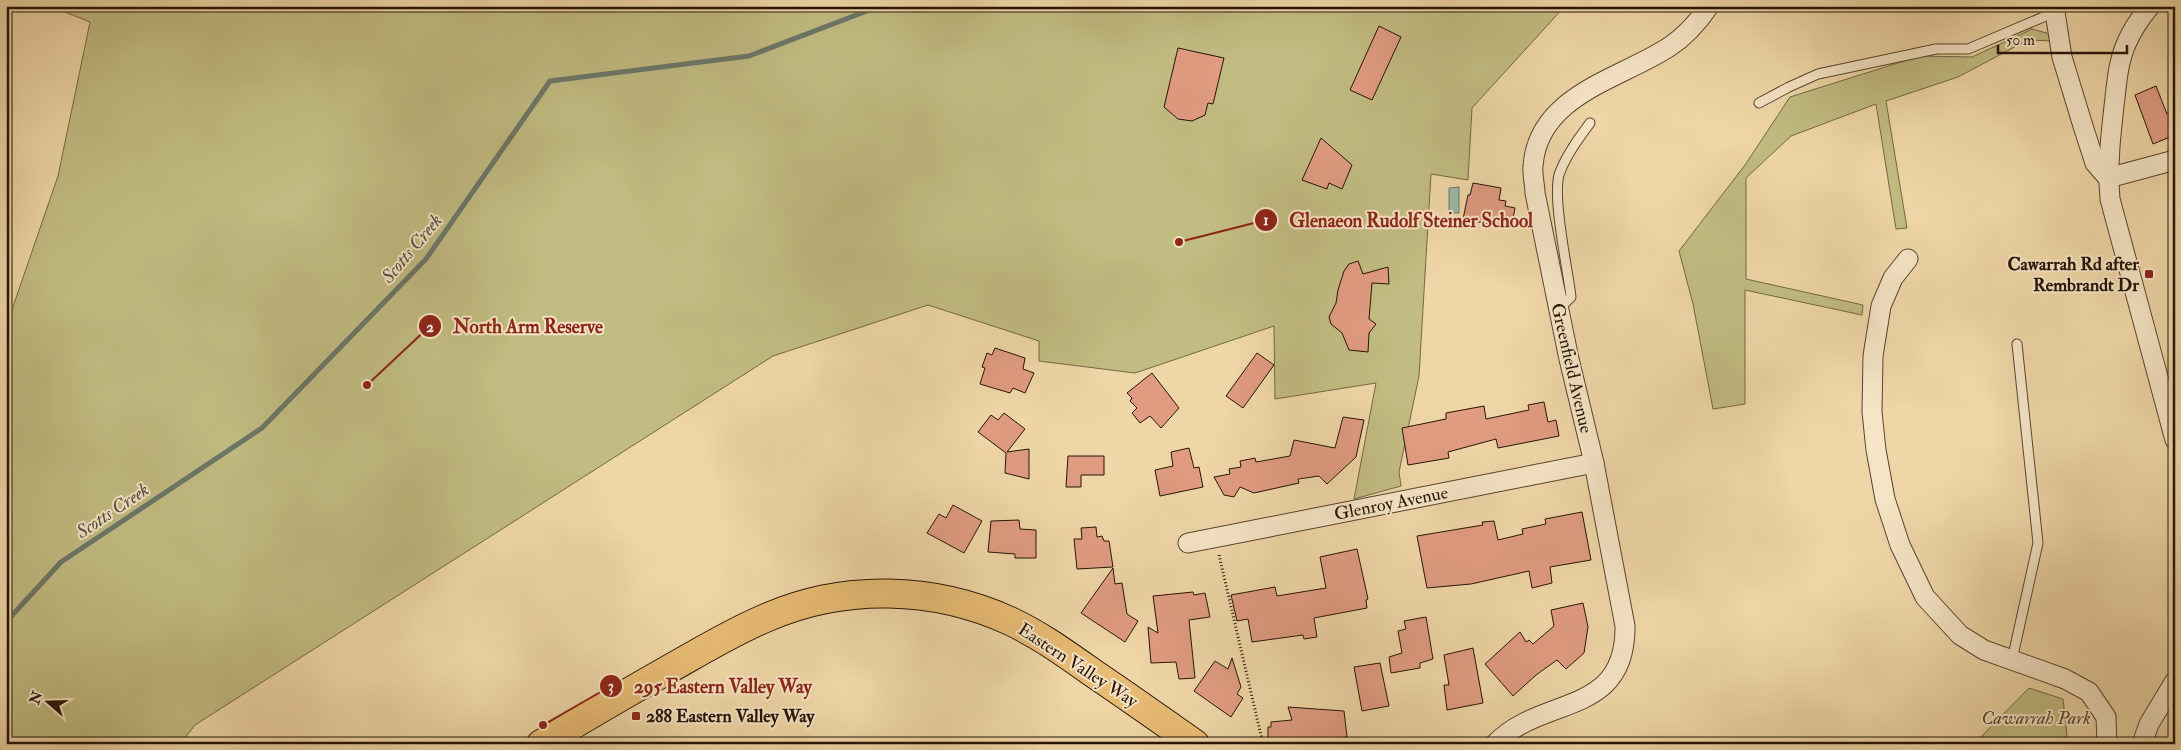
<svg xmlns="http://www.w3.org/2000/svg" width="2181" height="750" font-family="'IM FELL Double Pica',serif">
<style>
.green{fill:#c1bc81;stroke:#736844}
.water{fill:#9ab9aa;stroke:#6b7769}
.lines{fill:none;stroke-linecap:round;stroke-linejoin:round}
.stream{stroke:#6b7769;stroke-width:5}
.building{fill:#e09b81;stroke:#251407}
.service-casing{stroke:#58442f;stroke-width:11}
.minor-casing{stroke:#58442f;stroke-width:21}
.primary-casing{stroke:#251407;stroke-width:30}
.path{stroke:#251407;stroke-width:3;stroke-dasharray:1 2.5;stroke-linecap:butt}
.service{stroke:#f5e4c5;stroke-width:9}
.minor{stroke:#f5e4c5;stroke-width:19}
.primary{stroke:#e8bb73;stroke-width:28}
.poi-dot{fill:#8f2418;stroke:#f5e4c5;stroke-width:2}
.labels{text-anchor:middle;stroke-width:4;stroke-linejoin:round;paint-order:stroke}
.poi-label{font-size:18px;font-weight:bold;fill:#251407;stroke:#f5e4c5;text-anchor:end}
.street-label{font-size:18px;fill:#251407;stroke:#f5e4c5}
.park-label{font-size:18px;font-style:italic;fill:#54462c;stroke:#f5e4c5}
.water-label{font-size:19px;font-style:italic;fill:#4e4e40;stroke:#f5e4c5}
.leader{fill:none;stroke:#8f2418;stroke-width:2}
.callout-dot{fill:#8f2418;stroke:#f5e4c5;stroke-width:2}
.mark-label{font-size:15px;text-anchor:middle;font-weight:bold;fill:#fff}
.callout-label{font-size:19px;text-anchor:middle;font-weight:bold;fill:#8f2418;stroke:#f5e4c5;stroke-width:4;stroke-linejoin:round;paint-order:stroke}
</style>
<rect width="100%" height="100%" fill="#efd6a6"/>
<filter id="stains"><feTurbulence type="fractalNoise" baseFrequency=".004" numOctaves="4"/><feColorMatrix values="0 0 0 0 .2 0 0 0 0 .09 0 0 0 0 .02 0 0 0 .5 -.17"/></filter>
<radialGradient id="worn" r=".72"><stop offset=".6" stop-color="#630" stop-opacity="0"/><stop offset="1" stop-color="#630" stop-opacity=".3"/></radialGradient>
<g class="green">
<path d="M50 6H1565L1472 108 1468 180 1431 174 1419 376 1399 472 1401 486 1354 499 1376 383 1275 399 1274 326 1135 373 1039 361V341L928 305 773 356 195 725 180 744H6V327L58 176 90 22Z"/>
<path d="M2032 29 2050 34 2053 41 2028 40 1958 77 1886 101 1907 228 1896 229 1876 104 1791 136 1746 178V279L1863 305 1862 315 1745 290V404L1713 409 1693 304 1679 251 1745 165 1790 97 1920 56 1972 57Z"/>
<path d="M2029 688 2063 699 2068 744H1974Z"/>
</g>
<path class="water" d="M1459 187V213H1449V188Z"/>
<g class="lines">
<path class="stream" d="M6 622 61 562 262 428 426 259 550 81 749 56 880 6"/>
</g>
<g class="building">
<path d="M1379 26 1401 37 1372 100 1350 90Z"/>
<path d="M1178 48 1224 58 1213 104 1208 103 1205 115 1192 121 1178 119 1164 107Z"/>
<path d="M2156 86 2167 114 2175 110V135L2153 144 2135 95Z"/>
<path d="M1321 138 1352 165 1342 189 1329 183 1327 189 1302 180Z"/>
<path d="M1473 183 1501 188 1499 200 1506 201 1505 206 1515 208 1511 228 1463 219 1468 195H1470Z"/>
<path d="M1358 261 1363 274 1388 267 1389 284 1372 283 1369 319 1376 324 1369 333 1368 352 1349 350 1342 333 1331 324 1329 317 1336 303 1338 290 1344 271 1349 264Z"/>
<path d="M995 348 1025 358 1023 369 1034 373 1025 393 1013 388 1010 393 980 384 985 368 982 367 987 353 992 355Z"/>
<path d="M1257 353 1274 365 1243 408 1226 396Z"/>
<path d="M1152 373 1179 408 1161 428 1150 416 1140 423 1132 413 1137 408 1130 401 1132 398 1127 393Z"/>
<path d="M1544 402 1548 422 1556 420 1559 436 1498 448 1496 439 1448 452 1449 458 1408 465 1402 428 1446 419V413L1484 406 1486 419 1529 410 1528 405Z"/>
<path d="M1004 413 1025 429 1007 452 1029 449V479L1005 473 1006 453 978 432 991 415 998 420Z"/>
<path d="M1343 417 1364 420 1356 457 1327 484 1319 476 1298 479 1299 483 1254 493 1240 487 1234 497 1224 495 1214 477 1230 474 1229 469 1241 467 1240 461 1255 458 1256 462 1290 456 1294 440 1335 448Z"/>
<path d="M1189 448 1194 468 1199 467 1203 487 1160 496 1155 470 1173 466 1171 452Z"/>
<path d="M1068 456H1104V475H1081V487H1066Z"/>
<path d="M953 505 982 521 964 553 927 533 939 514 946 518Z"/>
<path d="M1582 512 1591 560 1550 567 1552 583 1532 588 1529 571 1471 584 1427 588 1417 536 1483 525 1482 522 1494 521 1498 540 1523 534 1522 529 1546 524 1545 519Z"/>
<path d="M1019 520 1020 529 1036 530V558H1015V554L988 552 991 521Z"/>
<path d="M1096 527 1097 537 1102 536 1104 541H1109L1113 567 1077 569 1074 539H1082L1081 528Z"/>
<path d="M1357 549 1368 599 1366 600 1367 608 1314 618 1317 637 1304 639 1303 635 1252 642 1248 619 1237 621 1231 595 1275 587 1277 596 1326 588 1320 557Z"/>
<path d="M1113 568 1115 584 1122 583 1127 614 1138 621 1125 642 1081 613Z"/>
<path d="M1193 592 1194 595 1205 593 1210 617 1189 620 1195 678 1179 679 1176 662 1151 663 1148 627 1158 633 1153 596Z"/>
<path d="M1583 603 1588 627 1584 653 1566 669 1557 660 1536 675 1513 696 1485 664 1520 632 1526 642 1529 640 1533 644 1554 626 1551 610Z"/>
<path d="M1426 617 1433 659 1420 663V668L1391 673 1389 657 1402 653 1398 631 1406 629 1404 621Z"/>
<path d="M1473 648 1483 703 1447 710 1444 685H1449L1444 655Z"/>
<path d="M1232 658 1241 687 1237 694 1243 698 1231 717 1194 691 1215 661 1228 669Z"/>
<path d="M1380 663 1389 706 1362 711 1354 667Z"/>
<path d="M1288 707 1344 711 1347 737H1345L1344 744 1268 743V727H1271V722L1292 720Z"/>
</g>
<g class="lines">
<g class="service-casing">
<g id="service">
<path d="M1759 103 1789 87 1818 74 1936 49H1968L2055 12"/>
<path d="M1558 310 1571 297C1568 270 1551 193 1560 172 1567 154 1579 138 1590 123"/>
<path d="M2012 660 2038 543 2017 344"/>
</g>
</g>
<g class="minor-casing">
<g id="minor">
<path d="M2054 6 2062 57 2083 126 2095 163 2108 178"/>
<path d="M2150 6C2141 17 2133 28 2127 42 2119 59 2117 79 2115 98 2111 132 2107 165 2110 199L2175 440"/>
<path d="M2108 178 2175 160"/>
<path d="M1908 259 1893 278 1881 306 1873 356 1872 412 1876 450 1885 499 1900 545 1925 597 1960 635 1984 650 2065 679 2089 692 2106 717 2107 744"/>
<path d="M1188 543 1594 463"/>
<path d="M1495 744C1541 695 1626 718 1625 626L1594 463 1569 359 1535 193C1535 185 1532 175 1533 166 1538 95 1620 79 1669 47 1686 36 1698 22 1709 6"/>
<path d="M2142 744 2149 724 2175 681"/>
</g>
</g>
<g class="primary-casing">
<path id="primary" d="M541 744C584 718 627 693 671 668 703 650 734 631 768 617 844 584 934 586 1010 621 1040 635 1066 654 1093 673 1127 696 1161 720 1195 744"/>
</g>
<path class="path" d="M1219 555 1263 744"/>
<use href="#service" class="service"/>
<use href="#minor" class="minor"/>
<use href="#primary" class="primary"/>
</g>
<g class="poi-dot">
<rect x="2144" y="269" width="10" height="10" rx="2.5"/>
<rect x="631" y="711" width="10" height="10" rx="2.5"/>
</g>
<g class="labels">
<g class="poi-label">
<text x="2139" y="270">Cawarrah Rd after<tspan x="2139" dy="21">Rembrandt Dr</tspan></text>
<text x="646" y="722" text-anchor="start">288 Eastern Valley Way</text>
</g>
<g class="street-label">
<text transform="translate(1572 368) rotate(77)" y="6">Greenfield Avenue</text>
<text transform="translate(1391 503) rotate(-11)" y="6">Glenroy Avenue</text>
<text transform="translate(1078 665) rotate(33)" y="6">Eastern Valley Way</text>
</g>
<g class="park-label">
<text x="2036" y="724">Cawarrah Park</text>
</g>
<g class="water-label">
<text transform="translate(411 248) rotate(-50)" y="7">Scotts Creek</text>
<text transform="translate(112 510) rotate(-34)" y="7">Scotts Creek</text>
</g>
</g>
<path class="leader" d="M1179 242L1266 220M367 385L430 326M543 725L611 686"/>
<g class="callout-dot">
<circle cx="1179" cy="242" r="5"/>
<circle cx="367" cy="385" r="5"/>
<circle cx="543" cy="725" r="5"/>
<circle cx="1266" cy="220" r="12"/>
<circle cx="430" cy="326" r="12"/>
<circle cx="611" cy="686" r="12"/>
</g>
<g class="mark-label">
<text x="1266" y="225">1</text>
<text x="430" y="332">2</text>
<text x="611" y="691">3</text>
</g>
<g class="callout-label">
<text x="1411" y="227">Glenaeon Rudolf Steiner School</text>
<text x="528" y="333">North Arm Reserve</text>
<text x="723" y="693">295 Eastern Valley Way</text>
</g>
<rect width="2181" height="750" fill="none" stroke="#efd6a6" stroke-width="25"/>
<rect x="8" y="8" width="2166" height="735" fill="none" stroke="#251407" stroke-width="2.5"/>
<rect x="12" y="12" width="2156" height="725" fill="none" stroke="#251407"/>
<g transform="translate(48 702) rotate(290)" stroke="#f5e4c5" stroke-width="4" paint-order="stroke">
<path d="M0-4L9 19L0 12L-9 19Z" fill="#251407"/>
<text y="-8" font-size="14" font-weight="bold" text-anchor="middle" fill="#251407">N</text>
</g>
<path d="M1998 45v8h129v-8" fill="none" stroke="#251407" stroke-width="2.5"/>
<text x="2006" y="45" font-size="15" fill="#251407" stroke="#f5e4c5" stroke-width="4" paint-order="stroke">50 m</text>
<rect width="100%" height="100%" filter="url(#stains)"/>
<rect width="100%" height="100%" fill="url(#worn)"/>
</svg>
